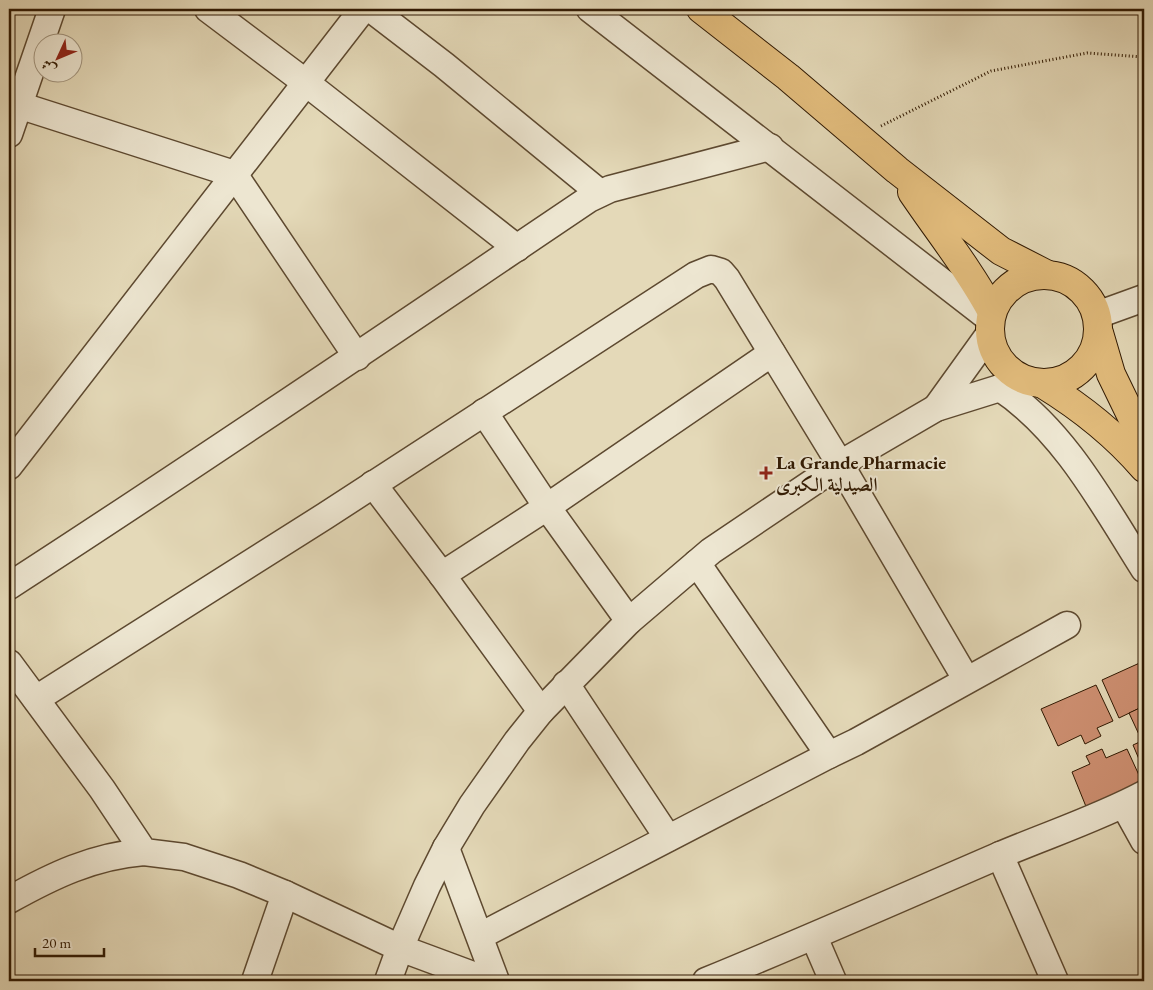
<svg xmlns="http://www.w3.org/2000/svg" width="1153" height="990" font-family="'EB Garamond',Amiri,serif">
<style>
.building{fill:#cd8f71;stroke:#301902}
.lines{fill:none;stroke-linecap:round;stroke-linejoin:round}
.minor-casing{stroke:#5d4930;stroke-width:29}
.major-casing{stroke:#301902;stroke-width:30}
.path{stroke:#301902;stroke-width:3;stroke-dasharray:1 2.5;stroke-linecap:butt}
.minor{stroke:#ede6d1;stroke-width:26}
.major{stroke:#e2bc7c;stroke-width:28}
.poi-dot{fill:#8f2418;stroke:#ede6d1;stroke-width:2}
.labels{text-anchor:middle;stroke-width:4;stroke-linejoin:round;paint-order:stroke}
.poi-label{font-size:19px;font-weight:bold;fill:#301902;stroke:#ede6d1;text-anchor:start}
</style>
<rect width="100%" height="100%" fill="#e4d9b8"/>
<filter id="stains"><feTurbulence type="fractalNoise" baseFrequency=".004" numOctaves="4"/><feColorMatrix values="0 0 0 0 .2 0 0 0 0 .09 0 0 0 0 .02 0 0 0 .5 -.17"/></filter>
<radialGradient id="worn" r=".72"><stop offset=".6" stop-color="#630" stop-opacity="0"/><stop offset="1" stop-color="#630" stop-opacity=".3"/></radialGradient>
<g class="building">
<path d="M1144 661V706L1119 718 1102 680Z"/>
<path d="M1096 685 1113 721 1097 728 1101 736 1085 744 1081 735 1058 746 1041 709Z"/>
<path d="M1144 706V740L1142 741 1129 713Z"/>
<path d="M1144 740V771L1133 745Z"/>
<path d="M1102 749 1106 758 1127 749 1144 786 1087 809 1072 772 1090 764 1086 756Z"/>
</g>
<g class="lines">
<g class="minor-casing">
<g id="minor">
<path d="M208 9 305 82 517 248"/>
<path d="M371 9 444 65 600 193"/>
<path d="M590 9 990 319"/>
<path d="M9 102 234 174 357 357"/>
<path d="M9 134 52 9"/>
<path d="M1097 315 1144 298"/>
<path d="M1000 388C1064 430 1104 506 1144 569"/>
<path d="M936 408 990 333"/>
<path d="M484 412 547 507 629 621"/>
<path d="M9 466 363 9"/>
<path d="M373 484 442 575 541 711"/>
<path d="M697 563 829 755 856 742 1067 625"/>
<path d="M442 575 547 507 772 353"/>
<path d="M9 586C204 460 396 329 589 199L610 189 770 147"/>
<path d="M9 663 102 789 144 852 184 857 239 875 285 894 400 948 489 981"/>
<path d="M566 684 668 838"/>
<path d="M36 699 325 516 696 275 711 269 721 272 727 279 840 464 966 679"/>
<path d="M1124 805 1144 841"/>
<path d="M446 848 496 981"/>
<path d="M1000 855 1055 981"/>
<path d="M9 900C52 876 93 856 144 852"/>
<path d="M480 936 829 755"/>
<path d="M814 937 833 981"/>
<path d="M255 981 285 894"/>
<path d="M388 981 400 948 427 886 446 848 472 805 517 741 541 711 629 621 711 551 840 464 936 408 1000 388 1030 381"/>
<path d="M706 981C804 941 901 898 998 856 1047 835 1097 819 1144 794"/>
</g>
</g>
<g class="major-casing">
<g id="major">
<path d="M701 9 788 77 897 170 1001 251 1046 274"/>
<path d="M912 192C939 232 969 269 992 312"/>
<circle cx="1044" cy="329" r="54"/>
<path d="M1099 333 1111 374 1144 442"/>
<path d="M1043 384C1082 408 1114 433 1144 468"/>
</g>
</g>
<path class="path" d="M881 126 991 71 1087 53 1144 57"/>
<use href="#minor" class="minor"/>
<use href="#major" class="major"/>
</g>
<path class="poi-dot" d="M763.5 465.5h5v5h5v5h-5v5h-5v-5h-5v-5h5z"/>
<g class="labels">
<g class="poi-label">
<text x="776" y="469">La Grande Pharmacie<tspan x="776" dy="22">الصيدلية الكبرى</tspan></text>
</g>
</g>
<rect width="1153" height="990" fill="none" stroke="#e4d9b8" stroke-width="30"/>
<rect x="10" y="10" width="1133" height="970" fill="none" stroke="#301902" stroke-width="2.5"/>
<rect x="15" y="15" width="1123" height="960" fill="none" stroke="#301902"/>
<g transform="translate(58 58) rotate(226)"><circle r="24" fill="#ede6d1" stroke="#a1947e"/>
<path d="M0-4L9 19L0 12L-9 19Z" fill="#8f2418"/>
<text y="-8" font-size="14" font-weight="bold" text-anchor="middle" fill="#301902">ش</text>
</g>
<path d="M35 948v8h69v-8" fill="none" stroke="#301902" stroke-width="2.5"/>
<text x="42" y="948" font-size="15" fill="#301902" stroke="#ede6d1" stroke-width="4" paint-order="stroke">20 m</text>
<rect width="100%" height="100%" filter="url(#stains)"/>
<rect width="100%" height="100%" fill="url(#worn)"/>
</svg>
